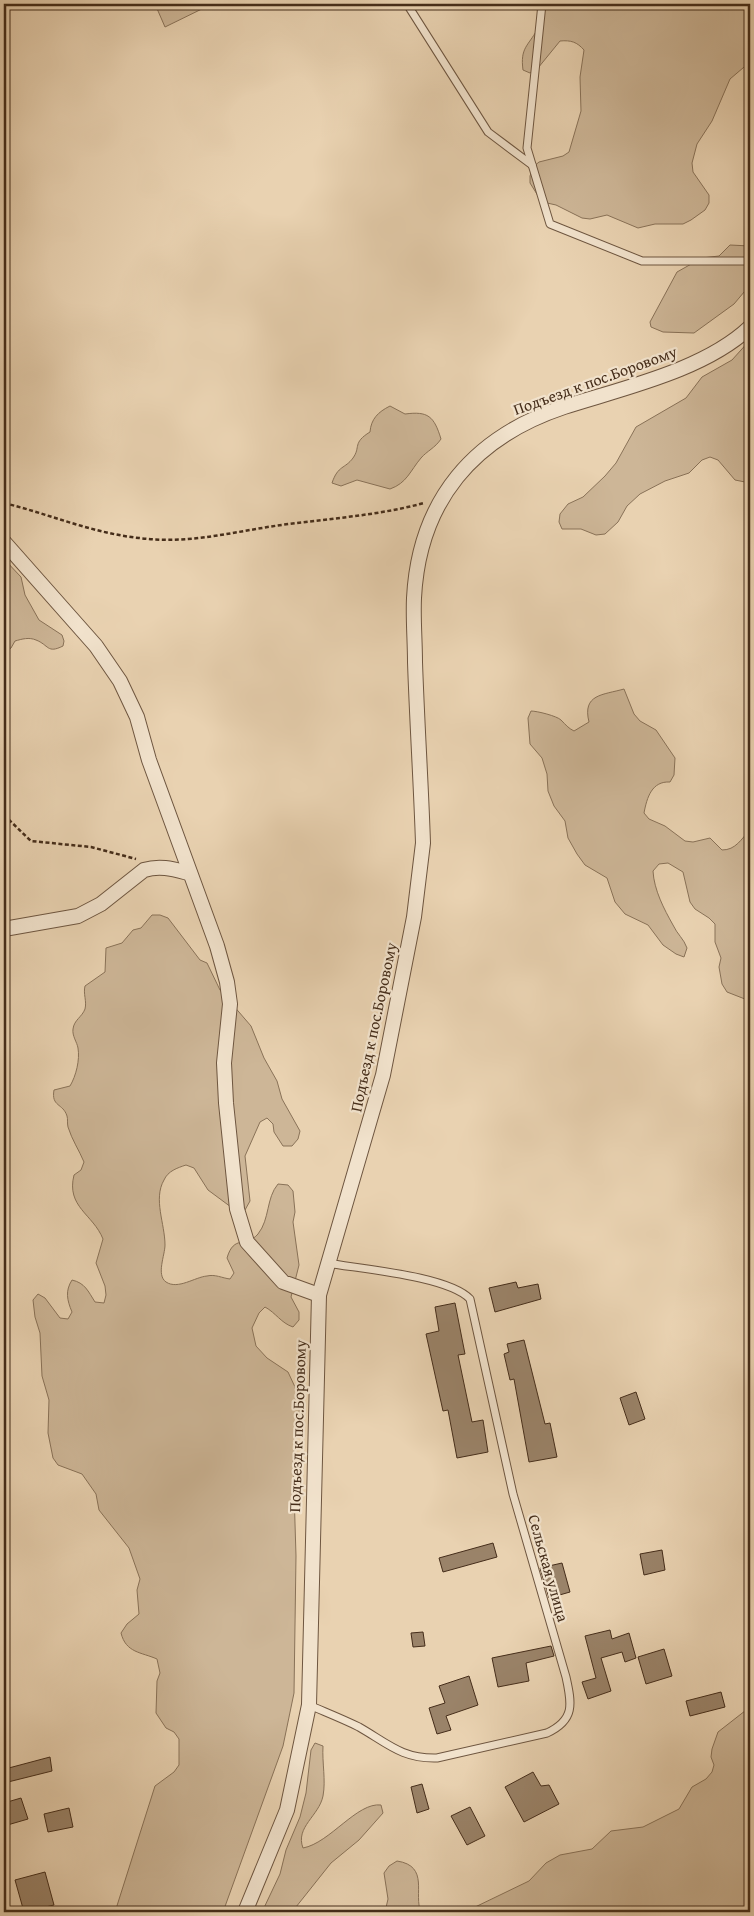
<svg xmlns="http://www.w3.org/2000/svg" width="754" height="1916" font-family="'Gentium Book Plus',serif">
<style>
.green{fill:#cdb697;stroke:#897258}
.building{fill:#9a8369;stroke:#452d1a}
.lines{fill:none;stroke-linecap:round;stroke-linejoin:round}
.service-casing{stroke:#6e5640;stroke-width:9}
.minor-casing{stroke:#6e5640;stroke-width:16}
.path{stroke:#452d1a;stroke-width:2.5;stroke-dasharray:4 2.5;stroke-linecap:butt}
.service{stroke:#f1e2cc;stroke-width:7}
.minor{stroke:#f1e2cc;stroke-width:14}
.labels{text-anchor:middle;stroke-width:4.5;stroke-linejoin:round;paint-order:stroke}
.street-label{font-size:16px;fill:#452d1a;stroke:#f1e2cc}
</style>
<rect width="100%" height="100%" fill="#e9d2b1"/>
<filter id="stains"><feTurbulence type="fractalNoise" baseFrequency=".004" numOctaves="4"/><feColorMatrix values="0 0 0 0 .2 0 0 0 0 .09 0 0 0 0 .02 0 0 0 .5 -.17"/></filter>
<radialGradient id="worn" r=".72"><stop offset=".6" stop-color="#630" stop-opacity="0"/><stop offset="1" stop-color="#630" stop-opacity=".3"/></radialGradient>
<g class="green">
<path d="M155 4H212L165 27Z"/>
<path d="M547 4H750V62L730 79 712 121 697 144 692 163 693 172 709 195V203L705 210 691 220 683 224H655L638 228 607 215 590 219 582 218 556 205 547 203 540 199 530 183V176L533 167 539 162 563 156 569 152 581 111 580 77 584 50C577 42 571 40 560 41L538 68 530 73 523 70C520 48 528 46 537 30 541 22 541 12 547 4Z"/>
<path d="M730 245 750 246V285L734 304 694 333 663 332 651 327 650 322 677 272 702 258 719 256Z"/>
<path d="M750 340V483L735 480 718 460 710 457 702 460 689 473 665 481 640 494 627 506 618 522 605 534 596 535 581 529H562L559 522 560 514 568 504 583 497 605 476 616 463 636 427 686 398 702 377 732 360Z"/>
<path d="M390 406 405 414C428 411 434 416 441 439 435 448 427 451 421 458 410 471 407 483 390 489L357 480 341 486 332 483C338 465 345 469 353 458 361 447 352 443 370 432 371 419 378 412 390 406Z"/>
<path d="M4 559 21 577 25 595 39 620 62 635 64 641 63 646C47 654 49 645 36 640 29 637 22 639 15 641L11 648 4 653Z"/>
<path d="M624 689 634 714 640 721 656 730 675 758 674 775 670 782C652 781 647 797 644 813L649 819 665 826 685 841 693 842 710 838 722 850C736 850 741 839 750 830V1001L727 992 722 984 719 967 721 958 715 942V924L709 918 695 909 690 902 683 872 668 863 659 864 653 871C654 890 664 909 673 925 677 934 684 939 687 948L684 957 676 954 663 945 648 925 625 914 615 902 607 878 585 865 577 854 568 838 565 821 554 806 548 791 547 774 542 758 530 744 528 718 531 711C537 711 557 716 561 720 566 725 568 728 574 731L589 722C582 694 603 695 624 689Z"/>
<path d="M152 915H160L168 918 200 960 207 963 220 990 251 1026 264 1058 277 1081 282 1099 300 1131 298 1139 292 1146H283L274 1132 273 1124 267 1118 260 1122 245 1156 250 1201 245 1210H235L208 1190 194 1168 186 1165C177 1168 168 1171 164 1180 153 1199 165 1224 165 1245 165 1255 156 1275 166 1282 178 1290 195 1277 207 1276 215 1274 222 1278 230 1279L234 1273 227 1258C234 1234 246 1248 258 1234 270 1219 266 1198 278 1184L288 1185 293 1191 295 1212 293 1222 299 1265 291 1297 299 1312V1320L293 1327C281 1323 276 1313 265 1307L259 1313 252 1328 256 1346 267 1358 288 1372 295 1387 300 1406 293 1458 296 1556 294 1693 283 1746 223 1912H115L155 1786 174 1772 179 1765V1739L174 1732 166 1728 156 1713 157 1681 160 1673 157 1659C141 1652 126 1653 121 1633L127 1624 139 1614 137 1590 140 1579 129 1548 99 1510 96 1494 82 1474 58 1465 53 1458 48 1433 49 1400 42 1376 40 1333 35 1317 33 1300 38 1294 45 1298 60 1318 68 1319 72 1312C67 1300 65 1291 72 1280 85 1283 88 1291 95 1302L104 1303 106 1295 105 1286 96 1263 103 1239C93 1214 66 1207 74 1175L81 1170 84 1162C79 1150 72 1140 68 1127 67 1123 68 1119 67 1116 63 1103 51 1107 54 1090L70 1086C76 1076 80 1060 78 1048 77 1042 72 1036 73 1029 74 1020 82 1017 85 1009 87 1001 83 994 85 986L105 972 106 948 122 943 133 930 141 928Z"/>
<path d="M750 1707V1912H460L471 1909 529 1881 546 1863 560 1855 592 1849 611 1831 643 1827 679 1809 692 1787 706 1779 712 1772 714 1765 711 1757 712 1749 718 1732Z"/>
<path d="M315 1743 323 1746C322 1763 326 1780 323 1796 319 1816 295 1827 303 1848 330 1843 357 1802 381 1805L383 1813 359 1840 331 1863 292 1912H262L280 1874 286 1850 300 1817 306 1793 311 1750Z"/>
<path d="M397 1861C430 1866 413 1895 421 1912H385L388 1899 384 1873 389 1866Z"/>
</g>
<g class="building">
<path d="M516 1282 518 1288 538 1284 541 1299 495 1312 489 1288Z"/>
<path d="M455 1303 465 1354 458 1355 472 1422 483 1420 488 1452 457 1458 448 1410 443 1411 426 1334 439 1331 435 1307Z"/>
<path d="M524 1340 545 1424 550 1423 557 1457 529 1462 514 1379 510 1380 504 1354 509 1352 507 1344Z"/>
<path d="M636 1392 645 1419 629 1425 620 1398Z"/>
<path d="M493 1543 497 1557 443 1572 439 1558Z"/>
<path d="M662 1550 665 1570 644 1575 640 1554Z"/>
<path d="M562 1563 570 1592 549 1598 540 1568Z"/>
<path d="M610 1630 612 1639 629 1633 636 1658 625 1662 622 1652 601 1658 611 1691 588 1699 582 1682 596 1678 585 1636Z"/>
<path d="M423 1632 425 1646 413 1647 411 1633Z"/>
<path d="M551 1646 554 1656 526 1663 529 1681 498 1687 492 1658Z"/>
<path d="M664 1649 672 1676 646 1684 638 1657Z"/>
<path d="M469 1676 478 1705 446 1716 451 1730 437 1734 429 1708 445 1703 439 1686Z"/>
<path d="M721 1692 725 1707 690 1716 686 1701Z"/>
<path d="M50 1757 52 1771 8 1782 5 1769Z"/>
<path d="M533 1772 541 1786 549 1785 559 1804 524 1822 505 1787Z"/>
<path d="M422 1784 429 1809 417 1813 411 1787Z"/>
<path d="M21 1798 28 1819 4 1826V1803Z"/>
<path d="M470 1807 485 1836 467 1845 451 1816Z"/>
<path d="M69 1808 73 1827 48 1832 44 1814Z"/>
<path d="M45 1872 54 1905 24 1912 15 1880Z"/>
</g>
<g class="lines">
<g class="service-casing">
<g id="service">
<path d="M407 4 488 132 532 165"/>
<path d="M542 4 527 148 550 224 642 261H750"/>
<path d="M309 1705C325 1712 343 1719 359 1727 387 1743 402 1759 437 1758L547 1733C575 1720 572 1704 566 1677L513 1494 470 1299C448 1276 361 1269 327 1263"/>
</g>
</g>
<g class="minor-casing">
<g id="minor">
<path d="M4 542 96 646 120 681 137 717 149 760 217 946 227 982 230 1004 224 1063 226 1103 237 1209 247 1242 283 1282 319 1295"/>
<path d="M4 929 78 916 101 904 144 870C160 865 173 869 188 873"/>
<path d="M245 1912 287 1810 309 1705 319 1295 383 1075 414 917 423 843C421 783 417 722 415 662 415 641 413 619 414 598 419 500 474 437 564 407 623 388 705 370 750 327"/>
</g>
</g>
<g class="path">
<path d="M4 503C49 514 92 533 139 538 191 545 239 530 289 524 335 518 380 515 424 503"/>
<path d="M4 815 31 841 91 847 136 859"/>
</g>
<use href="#service" class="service"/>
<use href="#minor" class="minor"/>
</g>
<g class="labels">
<g class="street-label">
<text transform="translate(595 380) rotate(-20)" y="6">Подъезд к пос.Боровому</text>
<text transform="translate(373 1027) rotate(-78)" y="6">Подъезд к пос.Боровому</text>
<text transform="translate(297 1426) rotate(-88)" y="6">Подъезд к пос.Боровому</text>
<text transform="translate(549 1568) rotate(74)" y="6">Сельская улица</text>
</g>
</g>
<rect width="754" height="1916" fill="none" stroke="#e9d2b1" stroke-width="20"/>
<rect x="5" y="5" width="744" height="1906" fill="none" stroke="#452d1a" stroke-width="2.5"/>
<rect x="10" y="10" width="734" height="1896" fill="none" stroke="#452d1a"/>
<rect width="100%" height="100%" filter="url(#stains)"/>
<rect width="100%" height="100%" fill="url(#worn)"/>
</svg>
